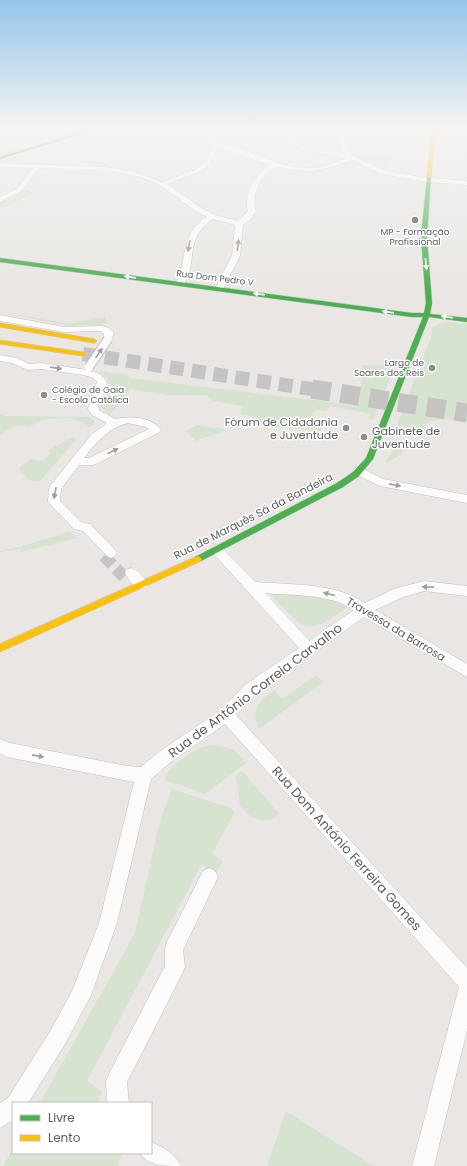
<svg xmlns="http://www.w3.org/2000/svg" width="467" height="1166" font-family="Poppins,sans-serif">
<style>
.green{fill:#d5e3d0}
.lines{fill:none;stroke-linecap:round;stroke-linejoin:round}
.street-tunnel{stroke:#c5c4c2;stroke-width:12;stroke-dasharray:12 5.5;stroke-linecap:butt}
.highway-tunnel-far1{stroke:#c5c4c2;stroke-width:14;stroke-dasharray:14 8;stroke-linecap:butt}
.highway-tunnel{stroke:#c5c4c2;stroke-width:19;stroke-dasharray:19 10;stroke-linecap:butt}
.street-casing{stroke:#c3c3c3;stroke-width:1}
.fast-casing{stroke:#c3c3c3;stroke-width:1}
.slow-casing{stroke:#c3c3c3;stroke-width:1}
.street{fill:#fcfbfb;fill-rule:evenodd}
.fast{fill:#4caf50;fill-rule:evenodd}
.slow{fill:#ffc107;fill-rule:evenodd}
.tram{stroke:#e0e0e0;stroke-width:1}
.street-bridge-casing{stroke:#c3c3c3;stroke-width:10;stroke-linecap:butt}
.street-bridge{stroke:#fcfbfb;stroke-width:8}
.oneway{fill:#9b9d9e}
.oneway2{fill:#f6fbf6}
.poi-dot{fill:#8c8e8e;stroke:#fff;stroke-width:1.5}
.labels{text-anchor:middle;stroke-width:3;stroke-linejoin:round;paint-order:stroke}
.far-poi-label{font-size:9px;fill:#5a5e60;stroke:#fff}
.far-street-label{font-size:9px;fill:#5a5e60;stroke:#fff}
.poi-label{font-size:11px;fill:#5a5e60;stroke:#fff;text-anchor:end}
.street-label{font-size:11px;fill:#5a5e60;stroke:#fff}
.near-street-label{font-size:13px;fill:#5a5e60;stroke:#fff}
</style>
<rect width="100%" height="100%" fill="#e9e6e3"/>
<g class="green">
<path d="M371 155 391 157 389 165 379 166 361 158Z"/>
<path d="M27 189 34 194 2 208 0 207V203Z"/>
<path d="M7 313 64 323H73L105 317 106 322 102 325 69 326Z"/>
<path d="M446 322 467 324V421C457 420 446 418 436 420 417 423 418 443 395 430L431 338 432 328 440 323Z"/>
<path d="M362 365 395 366 373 420 369 419 370 414 330 406 326 411 318 410 312 413 313 418 320 422 322 426 321 431 265 426 250 420 253 416 240 414 243 406 212 401 207 395H168L130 389 110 415 100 407 101 401 110 385 108 379 98 371 129 375V378L138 379 330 402 357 407 362 379Z"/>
<path d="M2 414 5 416 89 417 94 420V424L89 428C82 417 61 417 49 419 42 420 35 424 28 427 17 423 9 428 0 436V415Z"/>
<path d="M197 425 224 429 225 430 196 441 185 431Z"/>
<path d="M73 437 76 439 41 480C31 485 26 476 19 469L21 466 31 459C39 462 47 461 50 453L49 450Z"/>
<path d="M399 442 410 447 388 463 385 462Z"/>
<path d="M70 532 77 538 21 552 20 549 0 552V551L19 547Z"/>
<path d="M269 593 320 596 350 604 348 607C303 639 305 629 269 593Z"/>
<path d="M317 675 323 682 259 729C250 710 259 701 274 690L282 699Z"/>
<path d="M215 745C231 748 236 750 246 763L205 794 165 780V776C173 766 187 754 200 748 204 746 210 746 215 745Z"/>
<path d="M242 771 279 814 270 820H259L249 815 240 806 236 775Z"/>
<path d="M172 789 231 808 234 813 212 854 223 861 216 874 201 865 87 1081 102 1092 97 1103H40L135 933 160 821Z"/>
<path d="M286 1111 373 1166H267Z"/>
<path d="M13 1149V1153H122L117 1166H3Z"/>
</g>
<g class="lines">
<path class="street-tunnel" d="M104 556 124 577"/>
<path class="highway-tunnel-far1" d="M83 354 318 390"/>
<path class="highway-tunnel" d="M312 389 467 413"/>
<g class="street-casing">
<g id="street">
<path d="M60 128H67L70 131 65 132Z"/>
<path d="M201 128H208L213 134 218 143C250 148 278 169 311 168 323 168 336 162 347 158L305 150 293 145 278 128H284L297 143 307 146 344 153 338 139 344 128H350L344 139 351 155 384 170 420 177 467 181V185L420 181 382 174 352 160 331 167 311 172 276 167C260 177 251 192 256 211L251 219 243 225 240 256 223 289 219 292 215 289 232 256 235 225 213 219C183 239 199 260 183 286H177L176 284C188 258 180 234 207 217 190 209 177 196 161 186 128 167 76 170 39 168L21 191 0 202V197L17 189 33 168 0 167V163L105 167 134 172 162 182 195 170 206 161 213 145 208 136ZM218 147 270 165C254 176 244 192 248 211L238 221 215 215 203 209 167 184 199 172 211 163Z"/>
<path d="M0 140 12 147 13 148 8 149 0 145Z"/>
<path d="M0 315 64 327 102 326 109 328 114 333 111 341H105L103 339 104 334 100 331 64 332 0 321Z"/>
<path d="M0 355 17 358 29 364 42 363 87 370 100 374 107 382 105 391 98 406 99 410 115 419C130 416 151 416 161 430L160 432 94 465H79L61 489 60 501 81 522 90 524 115 550 117 553 115 556 111 558 107 556 83 531 74 529 48 502 49 488 51 485 91 435 107 423 92 415 88 409 97 382 94 378 83 375 42 369 28 370 12 363 0 361ZM128 423 146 427 149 429 89 458H84C97 442 108 428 128 423Z"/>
<path d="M359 467 383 479 467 495V503L380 486 355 474 353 471 355 468Z"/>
<path d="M217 545 221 547 255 582C290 585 334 582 365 603L394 589 424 581 467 586V596L424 591 403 597 375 610 467 664V677L364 617 255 695 236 715 467 968V1030L434 1166H412L459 987 225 724 172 761 151 779 117 923 91 995 65 1044 28 1103H13V1120L0 1128V1103L8 1098 51 1030 73 989 99 923 134 782 7 757 0 754V739L10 743 127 766 141 767 160 751 221 710 245 685 299 648 213 553 211 550 213 547ZM265 593C293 596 330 593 354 610L309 641Z"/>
<path d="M131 568C138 570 144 578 148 584L146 588C136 591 129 581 125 573L126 570Z"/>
<path d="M209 868 215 871 218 877 183 950 185 967 182 974 127 1082 129 1103H107L106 1081 109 1074 165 966V949L167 942 203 871Z"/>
<path d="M151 1142C163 1147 176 1154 181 1166 164 1166 148 1166 140 1153H151Z"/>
</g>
</g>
<g class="fast-casing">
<g id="fast">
<path d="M94 128H101L0 159V157Z"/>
<path d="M429 176 431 177 427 237 432 303 430 314 467 318V322L429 317 373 459 359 476 343 487 201 561H195L194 559 195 557 337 483 353 472 366 458 423 317H412L0 262V258L412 313H424L426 303 421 237 427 177Z"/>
</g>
</g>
<g class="slow-casing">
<g id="slow">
<path d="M434 128H438L435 134 431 177 429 178 427 177 431 134Z"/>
<path d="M0 323 94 339 97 341 94 343 0 327Z"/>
<path d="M0 340 83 352 86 354 83 356 0 344Z"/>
<path d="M198 556 202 559 201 561 0 652V644Z"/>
</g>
</g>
<use href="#street" class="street"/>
<use href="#fast" class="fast"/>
<use href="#slow" class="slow"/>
<path class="tram" d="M0 156 91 128"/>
<g class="street-bridge-casing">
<path id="street-bridge" d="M89 367 108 339"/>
</g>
<use href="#street-bridge" class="street-bridge"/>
</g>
<defs><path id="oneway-solid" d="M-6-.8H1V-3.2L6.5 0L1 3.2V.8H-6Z"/></defs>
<g class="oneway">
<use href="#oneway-solid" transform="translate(238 245) rotate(-83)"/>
<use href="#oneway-solid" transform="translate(189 246) rotate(100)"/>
<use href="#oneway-solid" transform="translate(99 353) rotate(-56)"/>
<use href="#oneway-solid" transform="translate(56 368) rotate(8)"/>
<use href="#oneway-solid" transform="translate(113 451) rotate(-26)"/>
<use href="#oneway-solid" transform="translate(395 485) rotate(11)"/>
<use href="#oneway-solid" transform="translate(55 493) rotate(101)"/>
<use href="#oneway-solid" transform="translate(428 587) rotate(-179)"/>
<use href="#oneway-solid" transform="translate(329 594) rotate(-166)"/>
<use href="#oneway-solid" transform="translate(38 756) rotate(11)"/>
</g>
<g class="oneway2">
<use href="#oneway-solid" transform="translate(426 264) rotate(85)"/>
<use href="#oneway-solid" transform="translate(130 277) rotate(-172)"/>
<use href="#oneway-solid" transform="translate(259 294) rotate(-172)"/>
<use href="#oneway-solid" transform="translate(388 312) rotate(-172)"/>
<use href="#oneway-solid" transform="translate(447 317) rotate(-172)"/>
</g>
<linearGradient id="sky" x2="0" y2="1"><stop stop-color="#95c6eb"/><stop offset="0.44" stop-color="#f5f4f2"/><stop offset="1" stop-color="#f5f4f2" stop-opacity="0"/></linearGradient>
<rect width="467" height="292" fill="url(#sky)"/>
<g class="poi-dot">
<circle cx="415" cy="220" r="4"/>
<circle cx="432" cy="368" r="4"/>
<circle cx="44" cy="395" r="4"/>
<circle cx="346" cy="428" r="4"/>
<circle cx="364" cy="437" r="4"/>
</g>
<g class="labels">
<g class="far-poi-label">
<text x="415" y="235">MP - Formação<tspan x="415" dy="10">Profissional</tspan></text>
<text x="424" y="366" text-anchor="end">Largo de<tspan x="424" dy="10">Soares dos Reis</tspan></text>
<text x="52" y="393" text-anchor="start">Colégio de Gaia<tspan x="52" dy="10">- Escola Católica</tspan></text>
</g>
<g class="far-street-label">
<text transform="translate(215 278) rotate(7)" y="3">Rua Dom Pedro V</text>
</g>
<g class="poi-label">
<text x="338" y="426">Fórum de Cidadania<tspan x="338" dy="13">e Juventude</tspan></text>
<text x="372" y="435" text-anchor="start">Gabinete de<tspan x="372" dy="13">Juventude</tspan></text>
</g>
<g class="street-label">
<text transform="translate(253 516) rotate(-27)" y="4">Rua de Marquês Sá da Bandeira</text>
<text transform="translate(396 629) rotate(31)" y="4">Travessa da Barrosa</text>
</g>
<g class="near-street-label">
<text transform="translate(255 690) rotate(-37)" y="5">Rua de António Correia Carvalho</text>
<text transform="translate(347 848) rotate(48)" y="5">Rua Dom António Ferreira Gomes</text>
</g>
</g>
<rect x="12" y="1102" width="140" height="52" fill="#ffffff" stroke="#bdbfbf"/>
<rect x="20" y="1115" width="20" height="6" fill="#4caf50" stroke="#bdbfbf"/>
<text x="48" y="1122" font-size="12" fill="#5a5e60">Livre</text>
<rect x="20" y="1135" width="20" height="6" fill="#ffc107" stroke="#bdbfbf"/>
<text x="48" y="1142" font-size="12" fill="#5a5e60">Lento</text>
</svg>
